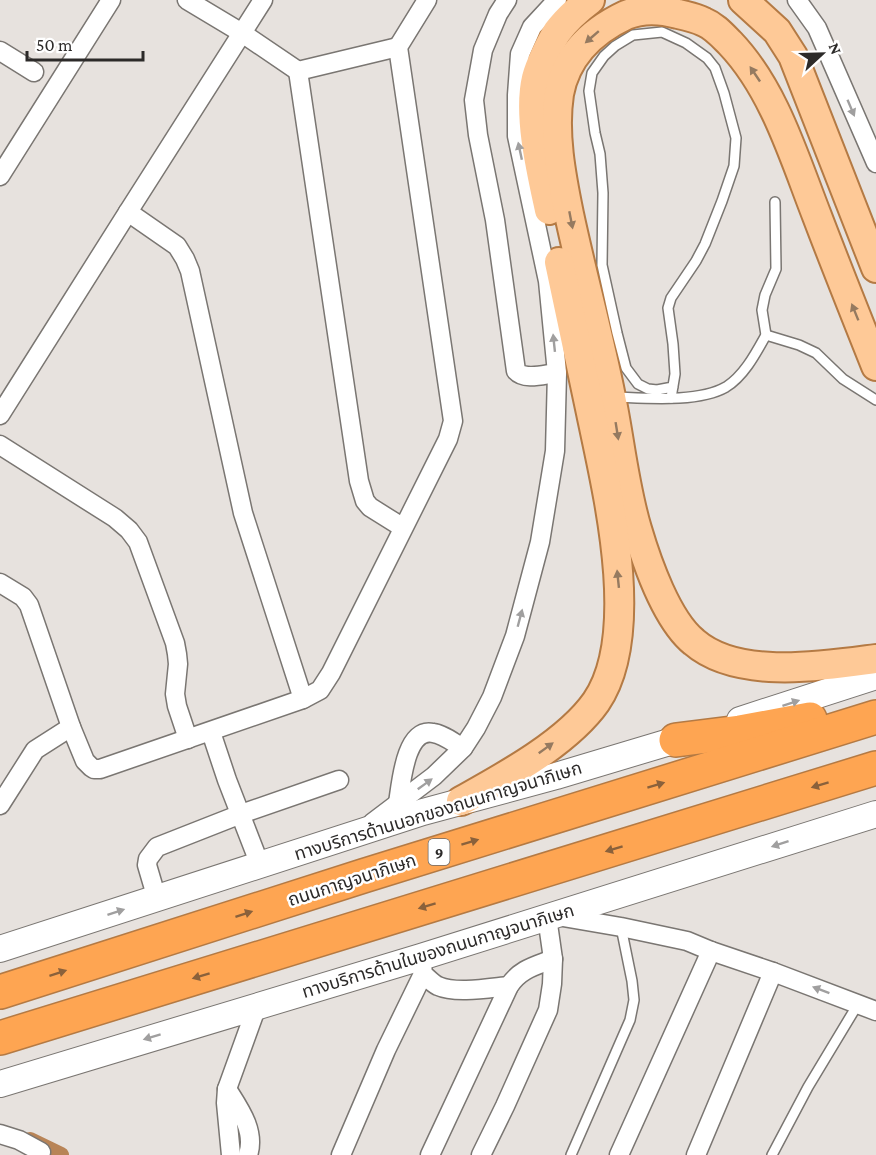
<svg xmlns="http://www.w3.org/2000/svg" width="876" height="1155" font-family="'Crimson Pro','Noto Sans Thai',serif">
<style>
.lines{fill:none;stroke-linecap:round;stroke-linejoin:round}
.canal{stroke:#b88457;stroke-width:16}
.lane-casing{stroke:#7a7672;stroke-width:12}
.street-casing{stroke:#7a7672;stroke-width:21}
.secondary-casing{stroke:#7a7672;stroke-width:28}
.primary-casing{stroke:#b47a44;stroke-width:32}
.highway-casing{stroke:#b47a44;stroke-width:36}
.lane{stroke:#fff;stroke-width:9}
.street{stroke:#fff;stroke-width:18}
.secondary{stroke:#fff;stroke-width:26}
.primary{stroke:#fec997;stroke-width:28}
.highway{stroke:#fea552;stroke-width:33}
.oneway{fill:#957a60}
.oneway2{fill:#a09f9f}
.oneway3{fill:#8a613b}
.labels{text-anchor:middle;stroke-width:5;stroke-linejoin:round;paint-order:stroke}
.shield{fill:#fff;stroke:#6b6a69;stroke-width:1.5}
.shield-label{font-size:16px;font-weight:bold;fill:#2c2a29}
.street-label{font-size:18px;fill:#2c2a29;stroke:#fff}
</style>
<rect width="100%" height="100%" fill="#e7e2de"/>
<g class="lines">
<path class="canal" d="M30 1140 61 1155"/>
<g class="lane-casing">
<g id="lane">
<path d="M766 335 799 345 816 353 843 379 876 400"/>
<path d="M614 397C645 398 698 403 726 387 744 376 756 353 766 335L762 310 765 295 776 269 775 202"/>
<path d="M671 398 675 374 673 344 668 308 671 298 696 261 705 244 722 201 734 166 736 138 724 93 715 68 707 58 686 43 662 32 633 35 615 46 604 56 592 73 589 91 595 133 600 154 603 193 602 265 617 333 626 368 638 384 648 389 657 390 673 387"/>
<path d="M571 1155 630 1020 634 1000 632 981 621 927"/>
<path d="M772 1155 808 1087 858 1004"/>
</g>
</g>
<g class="street-casing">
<g id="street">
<path d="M187 0 242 33 298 71 398 47"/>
<path d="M507 0 498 14 483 50 474 100 478 135 495 220 516 371C525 381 545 374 557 373"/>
<path d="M797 0 817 28 876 163"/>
<path d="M0 51 34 72"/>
<path d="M298 71 359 481 365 501 370 507 402 527"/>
<path d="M0 176 111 0"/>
<path d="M128 212 177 246 185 259 190 271 243 513 303 699"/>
<path d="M0 415 128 212 263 0"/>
<path d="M0 445 115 518 129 530 138 542 175 643 177 654 178 664 175 694 177 706 188 739"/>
<path d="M0 583 23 597 29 605 71 727 85 761 91 767 94 769H100L303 699 320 690 331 673 448 439 453 421 398 47 427 0"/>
<path d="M211 732 227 780 260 865"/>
<path d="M398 803C401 785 405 727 433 733 443 734 454 743 463 748"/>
<path d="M0 805 35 750 71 727"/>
<path d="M372 823 434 776 463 748 476 728 492 697 515 636 540 542 555 451 557 373 548 281 517 136V95L520 54 532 27 557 0"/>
<path d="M157 899 147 865 148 859 157 847 241 814 339 780"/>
<path d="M557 916 621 927 687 941 711 951 773 972 876 1011"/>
<path d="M422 965 423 974C428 978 432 983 438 986 456 994 489 988 509 986"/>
<path d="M227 1089C239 1108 256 1131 248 1155"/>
<path d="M0 1134 19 1140 41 1152"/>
<path d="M231 1155 226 1103 227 1089 257 1006"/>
<path d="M341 1155 386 1050 423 974"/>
<path d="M430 1155 509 986C520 969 535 966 553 959"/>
<path d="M481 1155 505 1106 548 1010 552 984 553 959 547 917"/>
<path d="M619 1155 711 951"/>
<path d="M696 1155 773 972"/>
</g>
</g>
<g class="secondary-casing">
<g id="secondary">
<path d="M740 720 876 676"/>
<path d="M0 949 423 812 556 776 693 735"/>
<path d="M0 1084 421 957 876 814"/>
</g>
</g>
<g class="primary-casing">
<g id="primary">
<path d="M743 0 777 31 793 56 876 268"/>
<path d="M549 210C541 173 527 115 536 78 539 66 550 43 557 32 566 20 578 9 590 0"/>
<path d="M876 366C856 316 836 266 817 216 794 157 774 89 730 43 722 35 714 26 704 22 696 18 687 16 678 14 660 9 643 8 626 15 592 31 566 55 559 94 553 133 561 175 569 214 582 275 599 336 611 397 620 441 624 486 637 529 647 563 667 620 694 642 738 680 823 666 876 659"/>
<path d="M461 801C504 777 567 743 596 702 643 634 607 490 591 413 580 363 570 312 559 262"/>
</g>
</g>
<g class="highway-casing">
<g id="highway">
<path d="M676 740 740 732 810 719"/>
<path d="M0 992 363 876 876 717"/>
<path d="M0 1038 876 768"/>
</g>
</g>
<use href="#lane" class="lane"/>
<use href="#street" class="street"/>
<use href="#secondary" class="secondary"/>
<use href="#primary" class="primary"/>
<use href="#highway" class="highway"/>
</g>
<defs><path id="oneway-solid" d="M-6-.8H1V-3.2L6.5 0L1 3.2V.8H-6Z" transform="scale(1.5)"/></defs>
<g class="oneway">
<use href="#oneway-solid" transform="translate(592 37) rotate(139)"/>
<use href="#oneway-solid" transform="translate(755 74) rotate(-124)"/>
<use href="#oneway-solid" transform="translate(571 220) rotate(79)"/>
<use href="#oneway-solid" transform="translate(855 312) rotate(-112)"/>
<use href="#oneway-solid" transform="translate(617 431) rotate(81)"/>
<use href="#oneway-solid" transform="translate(618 579) rotate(-96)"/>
<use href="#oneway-solid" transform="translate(546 748) rotate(-36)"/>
</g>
<g class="oneway2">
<use href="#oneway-solid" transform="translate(851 108) rotate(67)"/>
<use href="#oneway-solid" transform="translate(520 151) rotate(-102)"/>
<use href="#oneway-solid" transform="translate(554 343) rotate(-96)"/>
<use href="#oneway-solid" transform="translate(520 618) rotate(-75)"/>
<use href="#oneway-solid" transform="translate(791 703) rotate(-18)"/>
<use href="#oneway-solid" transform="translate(425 784) rotate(-36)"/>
<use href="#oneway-solid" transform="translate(780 844) rotate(162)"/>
<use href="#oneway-solid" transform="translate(116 912) rotate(-18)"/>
<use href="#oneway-solid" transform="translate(821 990) rotate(-159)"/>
<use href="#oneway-solid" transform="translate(152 1037) rotate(163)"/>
</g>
<g class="oneway3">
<use href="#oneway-solid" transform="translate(656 785) rotate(-17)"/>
<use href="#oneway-solid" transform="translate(820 785) rotate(163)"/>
<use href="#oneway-solid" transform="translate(470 842) rotate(-17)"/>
<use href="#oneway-solid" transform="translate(614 849) rotate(163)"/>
<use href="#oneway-solid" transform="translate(427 906) rotate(163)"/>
<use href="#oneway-solid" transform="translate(244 914) rotate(-18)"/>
<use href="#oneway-solid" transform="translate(58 973) rotate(-18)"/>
<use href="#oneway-solid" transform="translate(201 976) rotate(163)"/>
</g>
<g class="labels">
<rect class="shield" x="428.5" y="839" width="21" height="26" rx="4.5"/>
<g class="shield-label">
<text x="439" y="858">9</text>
</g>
<g class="street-label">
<text transform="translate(438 811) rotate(-17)" y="6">ทางบริการด้านนอกของถนนกาญจนาภิเษก</text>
<text transform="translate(352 880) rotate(-18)" y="6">ถนนกาญจนาภิเษก</text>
<text transform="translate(438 951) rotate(-17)" y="6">ทางบริการด้านในของถนนกาญจนาภิเษก</text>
</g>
</g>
<g transform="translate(822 54) rotate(68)" stroke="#ffffff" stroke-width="4.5" paint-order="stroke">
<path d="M0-4.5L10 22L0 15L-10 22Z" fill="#2c2a29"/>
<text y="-9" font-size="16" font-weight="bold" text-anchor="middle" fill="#2c2a29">N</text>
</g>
<path d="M27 51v9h116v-9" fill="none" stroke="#2c2a29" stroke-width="3"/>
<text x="36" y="51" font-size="18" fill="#2c2a29" stroke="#ffffff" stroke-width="4.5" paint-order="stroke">50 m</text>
</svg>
